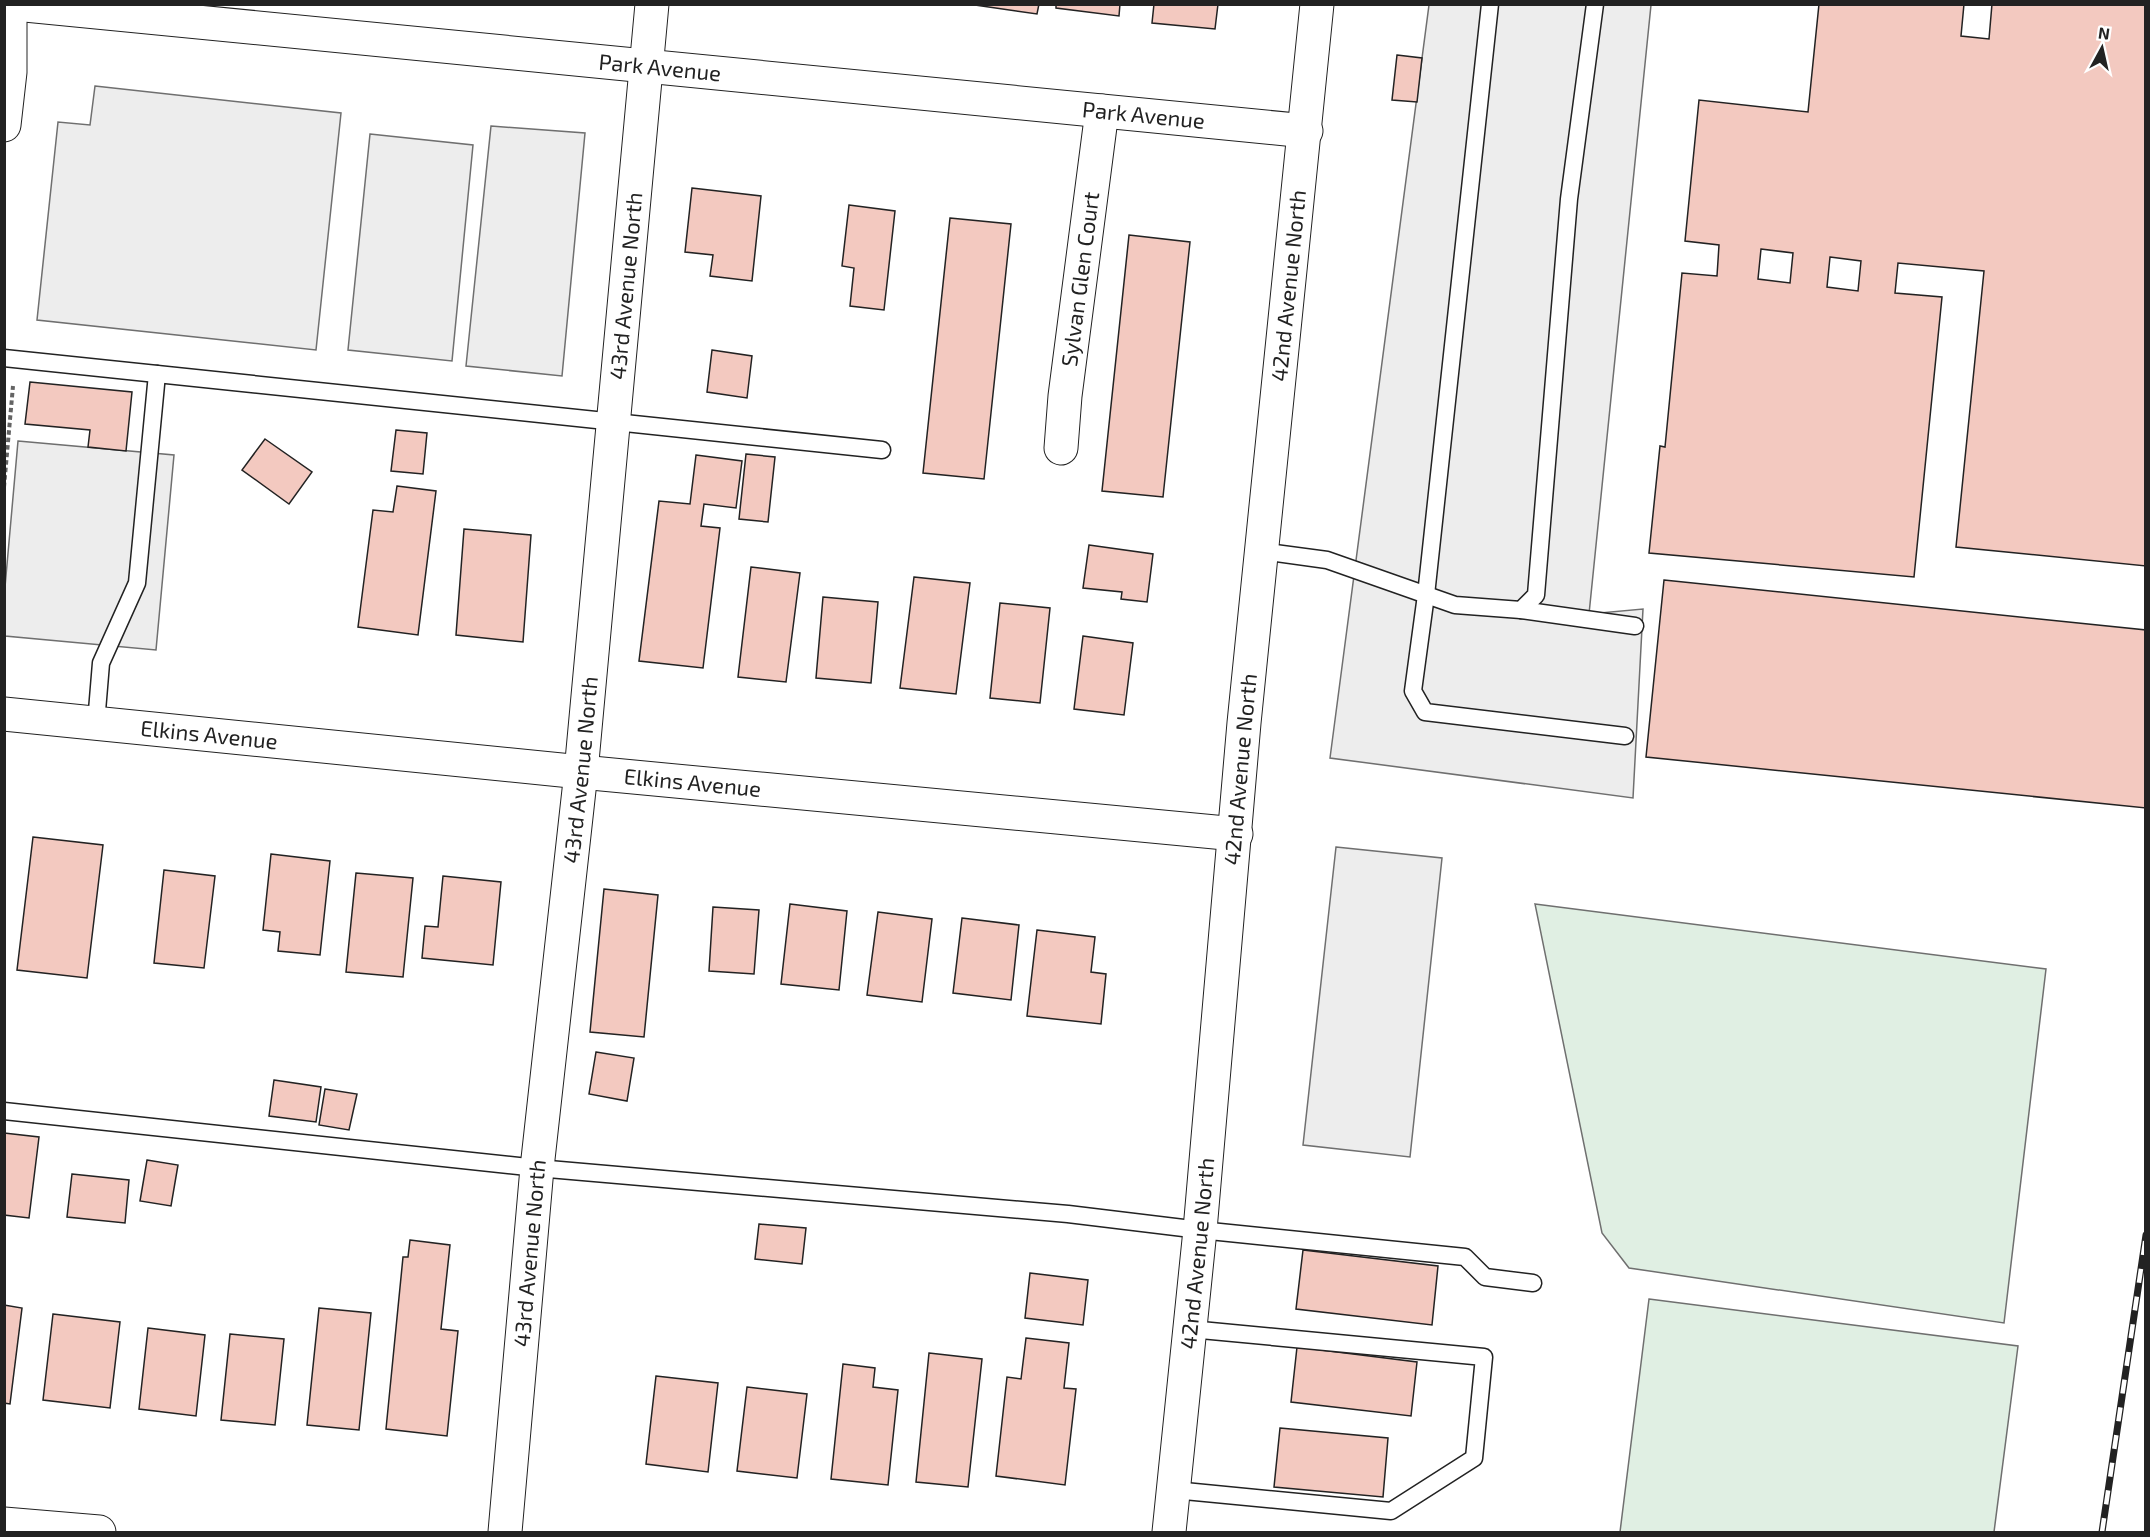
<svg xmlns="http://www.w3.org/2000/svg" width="2150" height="1537" font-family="'Exo 2',sans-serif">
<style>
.pitch{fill:#e0efe3;stroke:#6f6f6f;stroke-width:1.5}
.parking{fill:#ededed;stroke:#6f6f6f;stroke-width:1.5}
.building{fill:#f3c9c0;stroke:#222;stroke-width:1.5;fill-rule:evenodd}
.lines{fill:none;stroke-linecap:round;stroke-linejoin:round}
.service-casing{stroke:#222;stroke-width:19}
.minor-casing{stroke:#222;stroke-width:35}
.path{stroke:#646464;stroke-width:4;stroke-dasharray:4.5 3;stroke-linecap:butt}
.service{stroke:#fff;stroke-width:16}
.minor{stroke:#fff;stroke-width:33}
.rail-casing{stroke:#222;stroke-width:7}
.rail{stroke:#fff;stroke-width:4.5;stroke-dasharray:14;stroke-linecap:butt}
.labels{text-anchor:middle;stroke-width:4.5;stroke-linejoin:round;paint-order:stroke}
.street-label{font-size:22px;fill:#222;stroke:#fff}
</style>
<rect width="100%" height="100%" fill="#fff"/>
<g class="pitch">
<path d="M1535 904 2046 969 2004 1323 1629 1268 1602 1233Z"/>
<path d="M1649 1299 2018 1346 1994 1532H1620Z"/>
</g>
<g class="parking">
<path d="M1429 5H1651L1589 614 1643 609 1633 798 1330 758Z"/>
<path d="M95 86 341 113 316 350 37 320 58 122 90 125Z"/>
<path d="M491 126 585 133 562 376 466 366Z"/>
<path d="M370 134 473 145 452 361 348 350Z"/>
<path d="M18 441 174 455 156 650 5 636V587Z"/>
<path d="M1336 847 1442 858 1410 1157 1303 1145Z"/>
</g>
<g class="building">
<path d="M968 4H1039L1037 14Z"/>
<path d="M1056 4H1120L1119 16 1056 8Z"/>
<path d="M1154 4H1218L1215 29 1152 23Z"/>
<path d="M1819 4H1964L1961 36 1989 39 1992 4H2146V566L1956 547 1984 271 1898 263 1895 293 1942 297 1914 577 1649 553 1660 446 1665 447 1682 273 1717 276 1719 245 1685 241 1699 100 1808 112ZM1761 249 1793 253 1790 283 1758 279ZM1830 257 1861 261 1858 291 1827 287Z"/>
<path d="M1397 55 1422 58 1417 102 1392 100Z"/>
<path d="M692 188 761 196 752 281 710 276 713 255 685 252Z"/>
<path d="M849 205 895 211 884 310 850 306 854 268 842 266Z"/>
<path d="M950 218 1011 224 984 479 923 473Z"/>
<path d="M1129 235 1190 242 1163 497 1102 491Z"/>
<path d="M712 350 752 356 747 398 707 392Z"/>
<path d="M30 382 132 392 126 451 88 447 90 430 25 424Z"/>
<path d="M396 430 427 433 423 474 391 471Z"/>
<path d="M265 439 312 472 289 504 242 470Z"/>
<path d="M746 454 775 457 768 522 739 519Z"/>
<path d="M696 455 742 461 736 508 704 504 701 526 720 528 703 668 639 661 659 501 690 504Z"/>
<path d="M397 486 436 491 418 635 358 627 373 510 393 512Z"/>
<path d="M464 529 531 535 523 642 456 635Z"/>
<path d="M1089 545 1153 554 1147 602 1121 599 1122 592 1083 588Z"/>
<path d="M751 567 800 573 786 682 738 677Z"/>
<path d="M914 577 970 583 956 694 900 688Z"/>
<path d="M1664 580 2146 630V808L1646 757Z"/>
<path d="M823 597 878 602 871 683 816 678Z"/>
<path d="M1000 603 1050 608 1040 703 990 698Z"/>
<path d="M1083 636 1133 643 1124 715 1074 709Z"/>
<path d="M33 837 103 845 87 978 17 970Z"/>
<path d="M271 854 330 861 320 955 278 951 280 932 263 930Z"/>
<path d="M164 870 215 876 204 968 154 963Z"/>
<path d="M356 873 413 878 403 977 346 972Z"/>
<path d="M443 876 501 882 493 965 422 958 425 926 438 927Z"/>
<path d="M604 889 658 895 644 1037 590 1032Z"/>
<path d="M790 904 847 911 839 990 781 984Z"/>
<path d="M713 907 759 910 754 974 709 971Z"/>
<path d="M878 912 932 919 922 1002 867 995Z"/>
<path d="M962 918 1019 925 1011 1000 953 993Z"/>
<path d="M1037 930 1095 937 1091 972 1106 974 1101 1024 1027 1016Z"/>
<path d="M596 1052 634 1058 627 1101 589 1094Z"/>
<path d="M274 1080 321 1087 316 1122 269 1116Z"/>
<path d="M325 1089 357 1094 349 1130 319 1125Z"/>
<path d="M4 1133 39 1137 29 1218 4 1215Z"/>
<path d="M147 1160 178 1165 171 1206 140 1201Z"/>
<path d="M72 1174 129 1180 125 1223 67 1217Z"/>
<path d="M759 1224 806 1228 802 1264 755 1259Z"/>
<path d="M410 1240 450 1245 441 1329 458 1331 447 1436 386 1429 403 1257H408Z"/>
<path d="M1303 1250 1438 1266 1432 1325 1296 1309Z"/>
<path d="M1030 1273 1088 1280 1083 1325 1025 1318Z"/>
<path d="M4 1305 22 1308 10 1404 4 1403Z"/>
<path d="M319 1308 371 1313 359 1430 307 1425Z"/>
<path d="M53 1314 120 1322 110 1408 43 1400Z"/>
<path d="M148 1328 205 1335 196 1416 139 1409Z"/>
<path d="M230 1334 284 1339 275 1425 221 1420Z"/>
<path d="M1026 1338 1069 1343 1064 1388 1076 1389 1065 1485 996 1476 1007 1377 1021 1379Z"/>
<path d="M1297 1347 1417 1362 1411 1416 1291 1402Z"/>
<path d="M929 1353 982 1359 968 1487 916 1482Z"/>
<path d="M843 1364 875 1368 873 1387 898 1390 888 1485 831 1479Z"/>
<path d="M656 1376 718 1383 708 1472 646 1464Z"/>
<path d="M747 1387 807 1394 797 1478 737 1471Z"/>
<path d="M1280 1428 1388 1438 1383 1497 1274 1487Z"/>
</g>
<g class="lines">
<g class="service-casing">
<g id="service">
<path d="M1490 4 1426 595 1413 691 1425 712 1625 736"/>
<path d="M4 358 882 450"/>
<path d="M1261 551 1327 560 1455 605 1521 610 1536 595 1569 199 1595 4"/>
<path d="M1521 610 1635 626"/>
<path d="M96 723 101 663 137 583 157 374"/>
<path d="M4 1111 537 1168 1068 1214 1200 1230 1465 1257 1485 1277 1533 1283"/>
<path d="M1174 1490 1391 1511 1474 1458 1484 1357 1190 1329"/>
</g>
</g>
<g class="minor-casing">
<g id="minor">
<path id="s1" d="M15 4 1306 131"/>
<path d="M4 125 10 72V4"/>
<path id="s2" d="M1061 448 1065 396 1102 111"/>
<path id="s3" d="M4 714 581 772 1236 834"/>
<path d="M4 1524 99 1532"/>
<path id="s4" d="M505 1532 537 1168 581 772 652 4"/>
<path id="s5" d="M1169 1532 1200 1230 1244 723 1317 4"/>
</g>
</g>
<path class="path" d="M4 487 13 386"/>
<use href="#service" class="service"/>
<use href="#minor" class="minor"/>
<g class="rail-casing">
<path id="rail" d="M2102 1532 2146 1235"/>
</g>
<use href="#rail" class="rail"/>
</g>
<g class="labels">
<g class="street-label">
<text dy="8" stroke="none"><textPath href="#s1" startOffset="648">Park Avenue</textPath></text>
<text dy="8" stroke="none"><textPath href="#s1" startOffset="1134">Park Avenue</textPath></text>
<text dy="8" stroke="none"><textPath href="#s2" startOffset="170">Sylvan Glen Court</textPath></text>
<text dy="8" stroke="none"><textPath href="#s4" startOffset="1252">43rd Avenue North</textPath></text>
<text dy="8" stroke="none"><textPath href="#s5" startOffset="1252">42nd Avenue North</textPath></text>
<text dy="8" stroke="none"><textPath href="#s3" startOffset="206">Elkins Avenue</textPath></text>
<text dy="8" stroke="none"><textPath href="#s5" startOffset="766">42nd Avenue North</textPath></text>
<text dy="8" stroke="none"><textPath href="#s4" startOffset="766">43rd Avenue North</textPath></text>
<text dy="8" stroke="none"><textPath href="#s3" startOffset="692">Elkins Avenue</textPath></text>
<text dy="8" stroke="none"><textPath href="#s4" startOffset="280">43rd Avenue North</textPath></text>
<text dy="8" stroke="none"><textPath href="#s5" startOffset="280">42nd Avenue North</textPath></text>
</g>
</g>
<rect width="2150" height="1537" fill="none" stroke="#222222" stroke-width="12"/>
<g transform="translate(2102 48) rotate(8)" stroke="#ffffff" stroke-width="4.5" paint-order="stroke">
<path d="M0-4.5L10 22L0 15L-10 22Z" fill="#222222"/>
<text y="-9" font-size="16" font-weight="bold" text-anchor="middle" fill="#222222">N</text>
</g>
</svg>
